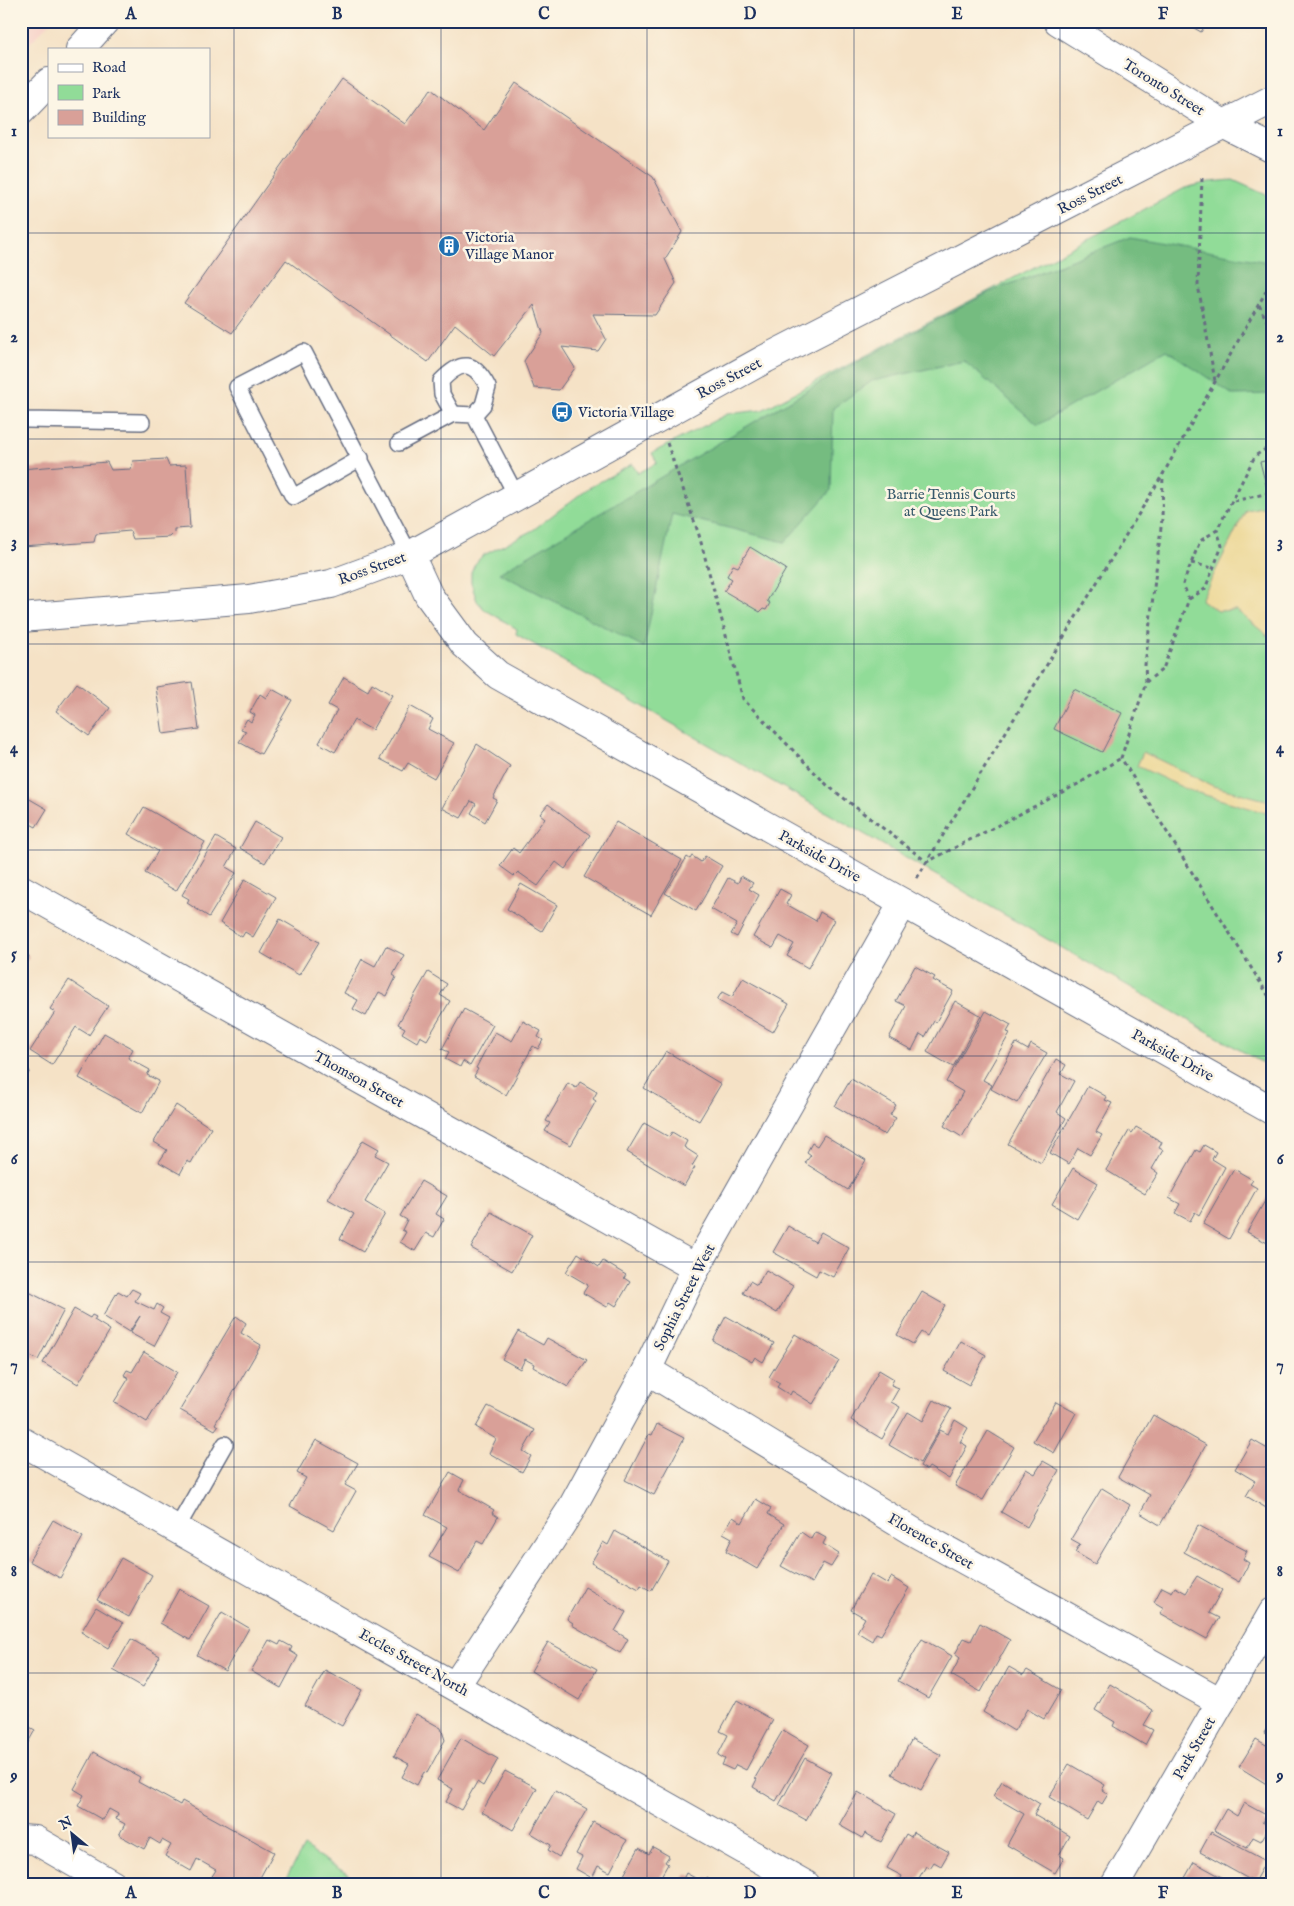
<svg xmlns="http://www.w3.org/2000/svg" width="1294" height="1906" font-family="'IM FELL English',serif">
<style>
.built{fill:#f7d1c8}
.green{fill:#91dc98;stroke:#56867b}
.forest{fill:#74bc80;stroke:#48766f}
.sand{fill:#eeda9e;stroke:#84847e}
.building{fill:#d9a098}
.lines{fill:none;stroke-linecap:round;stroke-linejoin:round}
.service-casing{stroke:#676e82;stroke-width:18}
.minor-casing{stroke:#676e82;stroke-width:30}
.tertiary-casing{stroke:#676e82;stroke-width:30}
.secondary-casing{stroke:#676e82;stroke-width:30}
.path{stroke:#676e82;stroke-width:3;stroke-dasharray:4 4;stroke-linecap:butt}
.service{stroke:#fff;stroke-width:15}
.minor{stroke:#fff;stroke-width:28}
.tertiary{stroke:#fff;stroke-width:28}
.secondary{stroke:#fff;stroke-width:28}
.grid{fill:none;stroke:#1b2f5e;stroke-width:1;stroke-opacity:0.55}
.labels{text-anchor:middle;stroke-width:5;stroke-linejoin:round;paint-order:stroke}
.street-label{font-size:15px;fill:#1b2f5e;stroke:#fcf5e5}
.poi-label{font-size:15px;fill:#1b2f5e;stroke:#fcf5e5;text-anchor:start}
.park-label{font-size:15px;fill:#385a6c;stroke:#fcf5e5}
.neatline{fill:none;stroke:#1b2f5e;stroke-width:2}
.grid-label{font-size:16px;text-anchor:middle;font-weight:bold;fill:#1b2f5e}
</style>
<rect width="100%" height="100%" fill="#fcf5e5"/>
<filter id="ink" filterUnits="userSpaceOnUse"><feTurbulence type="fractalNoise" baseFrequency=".02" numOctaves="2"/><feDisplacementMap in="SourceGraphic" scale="10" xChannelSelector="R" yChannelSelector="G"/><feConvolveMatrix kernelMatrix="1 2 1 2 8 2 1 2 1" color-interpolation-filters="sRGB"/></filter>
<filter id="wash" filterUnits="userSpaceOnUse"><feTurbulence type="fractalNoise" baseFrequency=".0096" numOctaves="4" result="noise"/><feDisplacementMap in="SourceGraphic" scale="20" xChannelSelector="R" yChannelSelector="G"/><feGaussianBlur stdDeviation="1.12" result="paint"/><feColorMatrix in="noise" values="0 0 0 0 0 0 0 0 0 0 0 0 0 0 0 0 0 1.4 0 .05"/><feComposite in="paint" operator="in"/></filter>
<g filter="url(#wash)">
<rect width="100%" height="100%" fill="#f5e2c6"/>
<path class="built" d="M21 21H51L21 52Z"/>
<g class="green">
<path d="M1233 180 1273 198V1069L516 634 517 629 484 609 477 601 471 583V573L475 564 482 556 533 530 587 489 632 464 638 473 657 463 652 453 727 414 762 410 1185 188 1209 182Z"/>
<path d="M304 1847 365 1885H282Z"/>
</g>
<path class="forest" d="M1130 237 1273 263V394L1233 395 1167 350 1038 425 964 361 872 381 833 408 831 490 785 542 672 514 644 647 499 573 842 370 990 292Z"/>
<g class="sand">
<path d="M1273 505V640L1236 610 1218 611 1201 600 1246 510Z"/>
<path d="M1143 752 1213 786 1273 802V815L1188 790 1137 766Z"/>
</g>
<g id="blocks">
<g class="building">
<path d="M1182 21H1208L1201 32Z"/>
<path d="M342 79 405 124 431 89 484 130 516 83 653 177 682 232 665 259 676 283 655 315 593 314 606 339 598 351 562 347 575 368 559 390 534 388 524 361 543 333 534 305 494 356 455 324 428 362 286 260 232 333 184 303Z"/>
<path d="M166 459 169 466 186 465 190 528 174 529V533L170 537 133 539 130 531 96 534 94 542 22 547 21 469 107 462 111 470 131 469 133 461Z"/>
<path d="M1273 459V488L1267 489 1260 462Z"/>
<path d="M750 547 786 569 767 601 770 603 766 610 763 609 760 612 724 591 732 579 727 576 733 565 738 567Z"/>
<path d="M344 677 368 691 372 683 392 695 372 730 354 720 335 752 319 743 337 710 328 705Z"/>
<path d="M192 682 199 729 163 734 156 687Z"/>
<path d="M77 683 110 708 89 736 56 711Z"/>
<path d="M272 689 292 700 261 754 239 742 246 731 241 729 247 719 251 722 255 715 250 712 260 694 266 698Z"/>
<path d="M1074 689 1122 713 1102 752 1054 729Z"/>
<path d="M410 706 433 719 428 729 454 743 434 778 408 763 403 771 380 759Z"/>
<path d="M477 744 510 766 493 798 497 800 485 822 471 813 476 804 471 801 461 818 442 808Z"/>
<path d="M21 794 47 809 36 827 21 819Z"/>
<path d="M548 804 590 835 565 869 556 862 538 886 518 872 514 876 500 866 513 848 519 853 545 818 540 814Z"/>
<path d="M144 807 205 842 176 891 145 873 158 851 128 834Z"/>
<path d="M255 822 281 837 265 863 240 848Z"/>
<path d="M616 822 682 860 651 915 584 877Z"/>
<path d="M216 837 236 849 226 867 236 873 209 917 187 903 189 899 182 895Z"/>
<path d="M692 856 701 862 705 856 722 866 696 911 665 893 687 857 690 859Z"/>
<path d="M741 876 753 883 749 889 759 895 737 937 731 934 737 924 711 909 728 878 738 883Z"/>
<path d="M245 879 276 897 253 937 245 932 242 937 220 923Z"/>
<path d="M521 884 557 905 542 931 507 909Z"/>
<path d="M780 889 791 895 786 904 816 921 820 912 834 920 808 968 787 956 794 944 780 936 773 948 753 937Z"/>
<path d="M280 919 319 942 299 975 261 953Z"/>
<path d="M386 946 404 955 393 975 396 977 387 996 379 992 366 1016 353 1009 358 1000 344 993 362 959 375 966Z"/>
<path d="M21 952 29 956 21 970Z"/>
<path d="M915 966 935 977 933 980 953 991 936 1022 934 1021 925 1037 920 1034 912 1050 889 1038 906 1006 896 1001Z"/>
<path d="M428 972 447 984 440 995 450 1001 427 1040 420 1036 417 1042 402 1033 405 1028 398 1024Z"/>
<path d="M743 978 789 1004 773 1032 717 1000 722 992 732 997Z"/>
<path d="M69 980 108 1006 89 1035 76 1027 52 1065 30 1051 55 1012 50 1009Z"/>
<path d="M955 1001 981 1016 953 1067 927 1052Z"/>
<path d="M464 1009 493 1025 470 1066 463 1061 460 1067 445 1059 449 1052 442 1049Z"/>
<path d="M986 1011 1011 1025 1007 1032 1010 1033 983 1080 992 1085 962 1137 944 1126 963 1092 946 1082Z"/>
<path d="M523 1021 541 1031 538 1037 543 1040 538 1049 533 1046 506 1095 474 1076 478 1069 476 1068 495 1032 512 1041Z"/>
<path d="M104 1033 133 1049 128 1058 150 1070 147 1075 159 1081 142 1113 79 1078Z"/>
<path d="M1016 1043 1028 1050 1031 1044 1047 1053 1017 1103 991 1089Z"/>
<path d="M666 1051 721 1084 699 1121 644 1088Z"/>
<path d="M1056 1059 1066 1065 1061 1074 1074 1081 1057 1112 1066 1118 1041 1163 1008 1144Z"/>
<path d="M21 1065 30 1071 21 1085Z"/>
<path d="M851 1079 896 1105 890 1115 896 1118 885 1135 835 1106Z"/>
<path d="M580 1082 597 1092 593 1099 596 1101 571 1145 545 1131 550 1123 546 1121 568 1083 576 1088Z"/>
<path d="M1088 1086 1107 1097 1105 1100 1112 1103 1096 1132 1102 1135 1090 1155 1078 1148 1069 1164 1050 1153Z"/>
<path d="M176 1105 211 1128 191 1163 187 1161 180 1174 159 1162 167 1150 154 1142Z"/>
<path d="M644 1123 669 1137 672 1132 687 1141 684 1147 698 1156 692 1166 695 1167 684 1186 627 1152Z"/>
<path d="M1136 1127 1162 1142 1159 1148 1163 1150 1152 1169 1158 1173 1145 1194 1106 1170 1129 1131 1132 1133Z"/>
<path d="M824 1135 866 1160 848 1190 805 1163 811 1155 807 1152 812 1143 817 1146Z"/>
<path d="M363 1140 379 1149 375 1155 388 1162 365 1202 385 1214 363 1252 340 1239 354 1214 328 1199Z"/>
<path d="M1204 1145 1216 1152 1212 1159 1225 1167 1199 1215 1195 1212 1190 1221 1175 1213 1180 1204 1169 1198 1196 1150 1200 1152Z"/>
<path d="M1073 1168 1098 1183 1077 1219 1052 1204Z"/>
<path d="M1234 1169 1253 1180 1250 1184 1257 1188 1229 1239 1203 1224Z"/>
<path d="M421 1181 447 1196 436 1214 444 1219 434 1237 426 1233 415 1251 400 1242 406 1232 402 1230 407 1220 400 1216Z"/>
<path d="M1273 1187V1246L1247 1232Z"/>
<path d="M491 1212 532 1235 512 1271 471 1248Z"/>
<path d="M788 1226 815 1242 821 1232 849 1248 833 1277 819 1270 816 1276 773 1252Z"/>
<path d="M578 1253 599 1267 603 1261 626 1275 624 1278 630 1282 616 1306 610 1302 607 1307 583 1293 588 1285 566 1272Z"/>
<path d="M766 1270 793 1286 777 1313 743 1293 750 1281 757 1285Z"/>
<path d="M132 1289 140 1293 135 1301 154 1310 157 1304 163 1308 160 1313 169 1318 154 1346 130 1333 140 1316 129 1332 103 1316 118 1291 127 1296Z"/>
<path d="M29 1292 64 1310 38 1360 21 1351V1299L25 1301Z"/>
<path d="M922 1292 945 1305 927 1336 921 1332 913 1344 897 1335Z"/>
<path d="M74 1309 90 1318 92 1315 96 1317 94 1320 110 1330 78 1384 43 1363Z"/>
<path d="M236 1316 246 1323 241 1333 261 1345 215 1424 218 1426 215 1430 180 1410Z"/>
<path d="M726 1316 774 1343 763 1362 755 1357 752 1362 713 1341Z"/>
<path d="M518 1331 543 1345 547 1338 587 1360 568 1387 533 1367 534 1364 525 1359 520 1369 502 1359Z"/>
<path d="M795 1334 839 1361 813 1404 792 1391 790 1395 777 1387 780 1383 769 1377Z"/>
<path d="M961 1341 986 1355 969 1385 944 1371Z"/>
<path d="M144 1352 177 1372 147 1422 114 1402 129 1378 124 1375 127 1370 132 1372Z"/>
<path d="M879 1370 894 1379 891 1385 899 1388 891 1402 900 1407 882 1439 851 1420Z"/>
<path d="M1273 1392V1402L1268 1400Z"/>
<path d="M934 1400 951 1409 920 1463 889 1445 908 1412 923 1421Z"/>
<path d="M1056 1402 1076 1413 1054 1453 1033 1441Z"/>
<path d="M488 1406 535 1430 523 1451 531 1456 522 1472 489 1453 496 1439 476 1427Z"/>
<path d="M1153 1415 1206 1445 1160 1525 1140 1513 1150 1495 1118 1477Z"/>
<path d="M955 1420 968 1428 960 1442 967 1446 949 1479 929 1467 927 1470 920 1466 940 1430 948 1434Z"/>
<path d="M657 1424 684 1438 654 1495 625 1480 649 1434 652 1435Z"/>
<path d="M988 1431 1014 1447 983 1500 955 1486Z"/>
<path d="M316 1440 358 1463 345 1485 356 1491 334 1530 290 1506 306 1478 297 1473Z"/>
<path d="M1252 1440 1273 1452V1512L1246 1496 1255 1481 1235 1469Z"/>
<path d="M1043 1461 1059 1470 1027 1527 1001 1512 1026 1469 1035 1474Z"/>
<path d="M450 1472 464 1480 459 1490 494 1510 492 1513 498 1517 483 1544 477 1541 459 1573 429 1557 447 1527 425 1515Z"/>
<path d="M1102 1488 1130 1505 1095 1564 1075 1552 1080 1544 1071 1539Z"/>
<path d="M756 1499 771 1508 768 1514 784 1524 757 1569 726 1551 732 1538 723 1533 733 1517 742 1523Z"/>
<path d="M53 1520 83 1537 60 1578 29 1561Z"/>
<path d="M1198 1525 1247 1551 1243 1559 1249 1563 1239 1582 1184 1552Z"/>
<path d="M615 1531 668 1561 651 1591 641 1585 639 1589 591 1563 603 1542 608 1545Z"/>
<path d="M801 1532 811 1539 815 1532 826 1538 823 1544 839 1554 831 1567 823 1563 812 1583 781 1566Z"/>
<path d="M121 1558 152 1575 129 1617 97 1600Z"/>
<path d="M871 1574 888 1584 891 1577 909 1588 881 1635 876 1633 872 1641 857 1632 865 1618 851 1610Z"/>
<path d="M1197 1576 1222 1590 1209 1613 1219 1618 1207 1639 1160 1613 1164 1608 1154 1602 1162 1587 1172 1592 1175 1587 1186 1593Z"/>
<path d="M585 1587 626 1612 615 1631 628 1639 620 1653 572 1625 573 1623 567 1619Z"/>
<path d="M179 1589 209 1606 190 1640 160 1623Z"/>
<path d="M96 1607 123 1623 108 1648 81 1632Z"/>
<path d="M222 1612 249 1628 225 1671 197 1655Z"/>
<path d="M980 1623 1010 1640 981 1692 951 1675 960 1658 955 1654 964 1638 971 1641Z"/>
<path d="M131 1639 160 1656 143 1687 113 1670Z"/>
<path d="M922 1639 952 1656 928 1698 898 1681Z"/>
<path d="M269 1640 279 1645 281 1641 292 1647 290 1651 298 1656 281 1688 251 1671Z"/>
<path d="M548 1642 597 1669 579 1700 531 1671Z"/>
<path d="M1009 1667 1023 1675 1027 1670 1061 1690 1044 1719 1027 1709 1014 1731 983 1712Z"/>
<path d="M325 1670 362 1690 342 1726 305 1706Z"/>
<path d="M1110 1684 1153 1710 1144 1725 1153 1730 1145 1745 1113 1726 1115 1722 1095 1710Z"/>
<path d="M737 1700 773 1720 746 1770 736 1765 733 1770 722 1765 725 1759 718 1755 728 1735 720 1731Z"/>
<path d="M21 1709 30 1714 24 1724 35 1730 21 1755Z"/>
<path d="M416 1714 441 1728 445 1740 427 1773 424 1772 417 1785 402 1777 409 1764 394 1756Z"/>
<path d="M1273 1718V1738L1264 1733Z"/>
<path d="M783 1730 809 1745 776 1801 753 1787 757 1779 755 1778Z"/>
<path d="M461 1738 498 1759 483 1786 477 1782 461 1810 446 1802 453 1789 437 1780Z"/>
<path d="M912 1739 941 1755 921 1790 892 1774Z"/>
<path d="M1256 1739 1273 1749V1788L1239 1767Z"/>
<path d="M94 1752 140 1777 138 1782 180 1805 182 1801 274 1852 256 1885H216L209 1881 216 1870 197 1859 191 1871 165 1856 171 1845 162 1840 160 1844 150 1838 144 1849 119 1835 125 1824 116 1819 118 1814 109 1809 103 1820 78 1806 84 1795 74 1789Z"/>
<path d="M805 1758 832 1773 806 1820 779 1805Z"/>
<path d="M1069 1764 1105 1785 1102 1790 1108 1794 1102 1804 1098 1801 1087 1820 1049 1797Z"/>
<path d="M505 1771 537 1788 513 1830 482 1812Z"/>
<path d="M1002 1781 1040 1804 1034 1815 1070 1836 1059 1855 1064 1858 1055 1873 1007 1845 1024 1814 993 1796Z"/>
<path d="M555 1791 587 1809 559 1857 548 1850 551 1845 531 1833Z"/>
<path d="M858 1792 896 1814 881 1842 865 1833 862 1838 839 1825Z"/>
<path d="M1244 1803 1266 1815 1262 1822 1270 1826 1261 1841 1253 1837 1247 1848 1214 1830 1226 1809 1237 1816Z"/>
<path d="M593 1822 627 1840 610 1872 598 1866 592 1878 576 1869 582 1857 576 1854Z"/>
<path d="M913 1832 949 1852 941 1866 934 1862 930 1868 926 1866 916 1883 913 1881 912 1885H898L902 1876 887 1868 906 1834 911 1837Z"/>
<path d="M1211 1832 1266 1861 1254 1882 1200 1852Z"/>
<path d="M653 1847 669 1856 665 1862 668 1864 656 1885 619 1884 639 1848 649 1854Z"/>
<path d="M1194 1862 1236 1885 1182 1883Z"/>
<path d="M686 1873 704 1883 707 1877 720 1885H680Z"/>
</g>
</g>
</g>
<g filter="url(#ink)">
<use href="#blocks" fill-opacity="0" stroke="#676e82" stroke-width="1"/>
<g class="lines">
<g class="service-casing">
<g id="service">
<path d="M453 414 442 394 441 381C462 359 474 361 488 387L483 405 474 415"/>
<path d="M21 417 26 420 142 422"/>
<path d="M399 443 453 414 474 415 516 495"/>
<path d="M361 458 293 497 237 387 304 352 410 555"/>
<path d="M177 1528 225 1444"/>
</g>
</g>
<g class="minor-casing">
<g id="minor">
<path d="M1058 21 1225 125 1273 149"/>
<path d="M410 555 429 596 465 645 498 675 1273 1111"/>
<path d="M21 889 696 1268"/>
<path d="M647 1370 912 1531 1221 1702"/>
<path d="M21 1441 806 1885"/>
<path d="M456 1685 570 1511 647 1370 696 1268 903 903"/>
<path d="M21 1839 35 1840 113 1885"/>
<path d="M1115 1885 1273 1612"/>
</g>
</g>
<g class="tertiary-casing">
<g id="tertiary">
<path d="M80 49 105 21"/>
<path d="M21 111 49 82"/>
</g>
</g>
<g class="secondary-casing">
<path id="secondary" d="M21 618 249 599 331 584 410 555 765 359 1273 99"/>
</g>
<g class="path">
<path d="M1202 178 1198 285 1215 381"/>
<path d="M1259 305 1273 333"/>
<path d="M667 443 699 535 743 699 828 786 927 862 1078 784 1121 758"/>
<path d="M1273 444 1255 456 1217 530 1200 541 1183 584 1189 599 1163 669 1146 682 1121 758 1273 1003"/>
<path d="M1234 501 1273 492"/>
<path d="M1191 563 1213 568"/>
<path d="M1189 599 1205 589 1222 546 1217 530"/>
<path d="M1146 682 1145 665 1162 519 1163 474"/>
<path d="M917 878 1163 474 1273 279"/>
</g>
<use href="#service" class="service"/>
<use href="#minor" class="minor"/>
<use href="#tertiary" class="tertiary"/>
<use href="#secondary" class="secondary"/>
</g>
</g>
<path class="grid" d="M234 21V1885M441 21V1885M647 21V1885M854 21V1885M1060 21V1885M21 233H1273M21 439H1273M21 644H1273M21 850H1273M21 1056H1273M21 1262H1273M21 1467H1273M21 1673H1273"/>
<defs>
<g id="building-disc" transform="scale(1.125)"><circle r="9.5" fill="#1f6fb2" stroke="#fcf5e5"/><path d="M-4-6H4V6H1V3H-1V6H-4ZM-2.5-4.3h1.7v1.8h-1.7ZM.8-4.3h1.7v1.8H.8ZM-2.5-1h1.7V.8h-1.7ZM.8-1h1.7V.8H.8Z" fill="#fff"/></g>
<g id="bus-disc" transform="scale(1.125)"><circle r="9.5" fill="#1f6fb2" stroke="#fcf5e5"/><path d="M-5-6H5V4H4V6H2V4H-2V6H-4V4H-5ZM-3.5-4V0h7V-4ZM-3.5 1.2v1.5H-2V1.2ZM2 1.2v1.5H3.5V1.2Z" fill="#fff"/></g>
</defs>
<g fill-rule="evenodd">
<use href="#building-disc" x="449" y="246"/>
<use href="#bus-disc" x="562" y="412"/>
</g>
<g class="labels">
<g class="street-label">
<text transform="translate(1164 87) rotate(32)" y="5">Toronto Street</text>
<text transform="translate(1090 194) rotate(-27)" y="5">Ross Street</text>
<text transform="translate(729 378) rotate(-28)" y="5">Ross Street</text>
<text transform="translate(372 568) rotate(-20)" y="5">Ross Street</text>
<text transform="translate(820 856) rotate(29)" y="5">Parkside Drive</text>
<text transform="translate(1173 1055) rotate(29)" y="5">Parkside Drive</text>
<text transform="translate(359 1079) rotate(29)" y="5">Thomson Street</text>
<text transform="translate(684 1297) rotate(-63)" y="5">Sophia Street West</text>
<text transform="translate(931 1541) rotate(30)" y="5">Florence Street</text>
<text transform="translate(414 1662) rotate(29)" y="5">Eccles Street North</text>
<text transform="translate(1194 1748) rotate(-60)" y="5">Park Street</text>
</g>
<g class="poi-label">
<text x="465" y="242">Victoria<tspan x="465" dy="17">Village Manor</tspan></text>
<text x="578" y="417">Victoria Village</text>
</g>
<g class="park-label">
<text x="951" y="499">Barrie Tennis Courts<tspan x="951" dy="17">at Queens Park</tspan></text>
</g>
</g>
<rect width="1294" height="1906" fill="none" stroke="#fcf5e5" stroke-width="55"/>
<rect x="48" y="48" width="162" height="90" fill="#fcf5e5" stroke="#a2a6af"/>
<rect x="58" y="64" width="25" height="8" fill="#ffffff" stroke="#a2a6af"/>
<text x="92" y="72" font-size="15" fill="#1b2f5e">Road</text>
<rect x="58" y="85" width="25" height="15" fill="#91dc98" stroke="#a2a6af"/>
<text x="92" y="98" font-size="15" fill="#1b2f5e">Park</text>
<rect x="58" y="110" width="25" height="15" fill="#d9a098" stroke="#a2a6af"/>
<text x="92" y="122" font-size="15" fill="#1b2f5e">Building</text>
<g transform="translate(72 1834) rotate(331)" stroke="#fcf5e5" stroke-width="4" paint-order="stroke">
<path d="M0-4L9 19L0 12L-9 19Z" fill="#1b2f5e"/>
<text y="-8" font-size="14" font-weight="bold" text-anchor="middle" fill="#1b2f5e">N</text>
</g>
<rect x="28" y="28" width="1238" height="1850" class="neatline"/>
<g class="grid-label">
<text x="131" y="19">A</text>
<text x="337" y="19">B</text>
<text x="544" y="19">C</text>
<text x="750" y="19">D</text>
<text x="957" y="19">E</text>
<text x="1163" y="19">F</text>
<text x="14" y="136">1</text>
<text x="1280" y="136">1</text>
<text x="14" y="342">2</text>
<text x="1280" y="342">2</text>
<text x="14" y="547">3</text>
<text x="1280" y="547">3</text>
<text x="14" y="753">4</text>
<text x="1280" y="753">4</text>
<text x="14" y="959">5</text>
<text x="1280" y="959">5</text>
<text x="14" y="1164">6</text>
<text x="1280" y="1164">6</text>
<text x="14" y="1370">7</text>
<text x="1280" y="1370">7</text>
<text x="14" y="1576">8</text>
<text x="1280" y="1576">8</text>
<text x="14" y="1781">9</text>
<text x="1280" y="1781">9</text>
<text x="131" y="1898">A</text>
<text x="337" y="1898">B</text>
<text x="544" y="1898">C</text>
<text x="750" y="1898">D</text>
<text x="957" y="1898">E</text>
<text x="1163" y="1898">F</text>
</g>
</svg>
